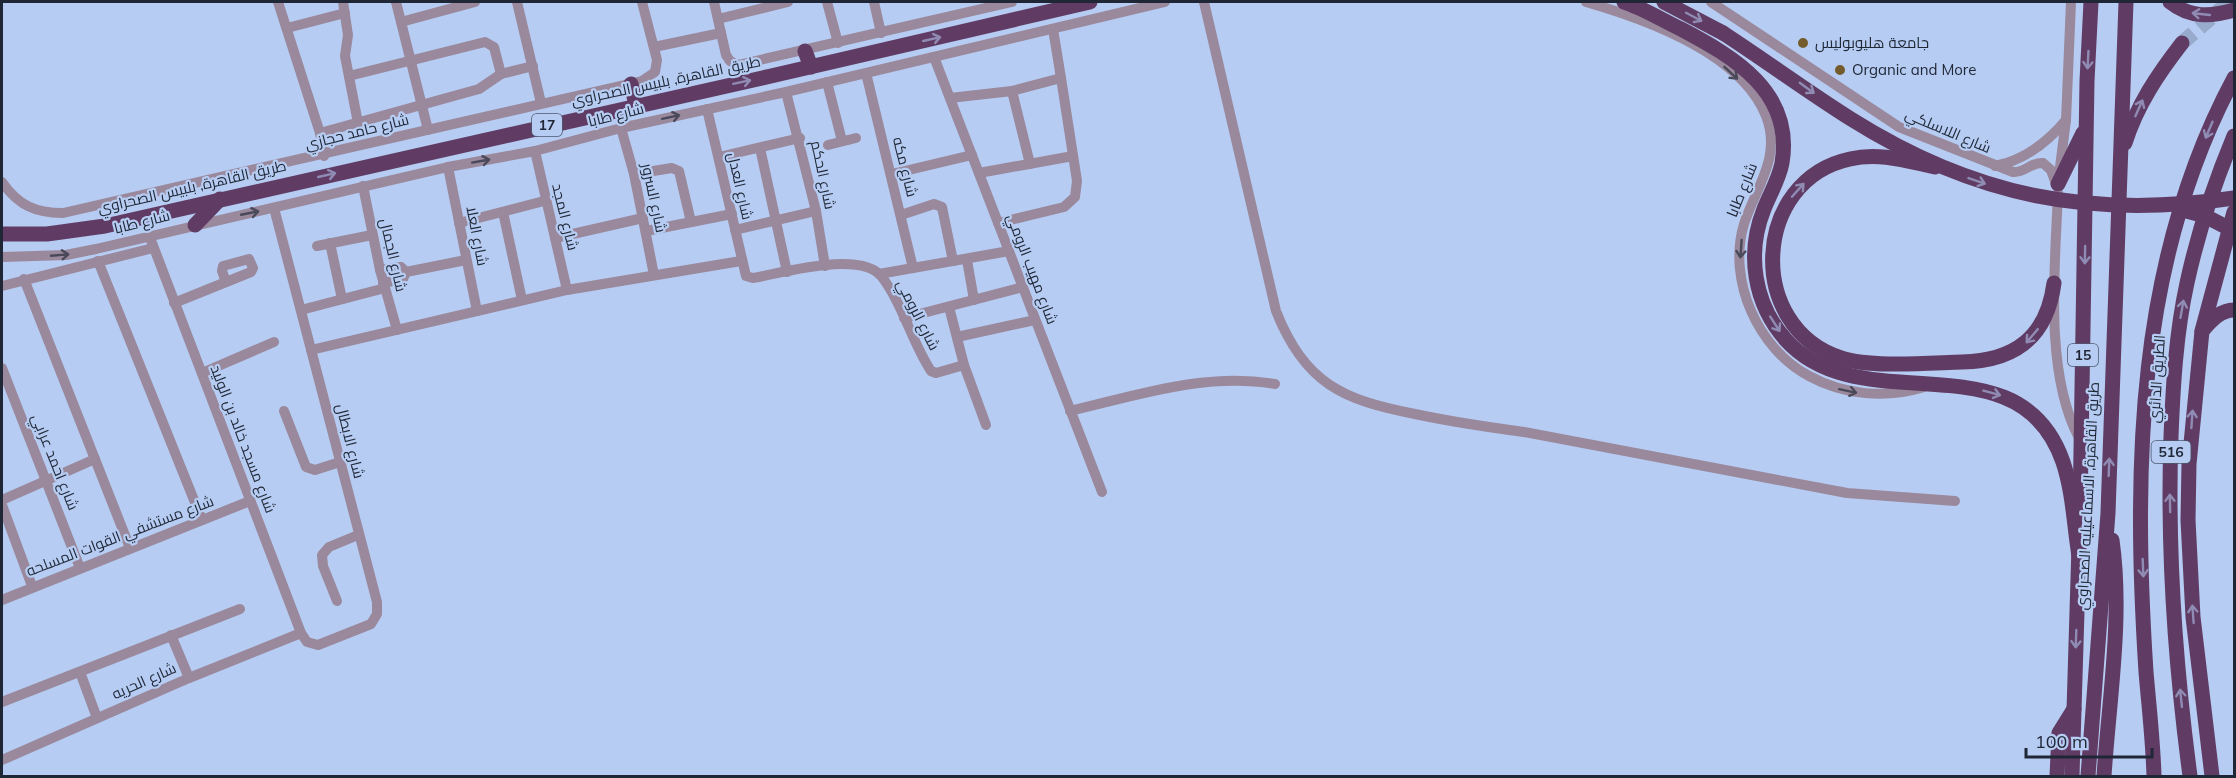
<svg xmlns="http://www.w3.org/2000/svg" width="2236" height="778" font-family="Mulish,Cairo,sans-serif">
<style>
.lines{fill:none;stroke-linecap:round;stroke-linejoin:round}
.highway-tunnel{stroke:#98abcc;stroke-width:15;stroke-dasharray:15 8;stroke-linecap:butt}
.minor{stroke:#9a889c;stroke-width:10}
.highway{stroke:#603c65;stroke-width:15}
.highway-bridge{stroke:#603c65;stroke-width:15}
.oneway{stroke:#8f8bb3}
.oneway2{stroke:#4a495a}
.poi-dot{fill:#745b2c;stroke:#b6ccf2;stroke-width:2}
.labels{text-anchor:middle;stroke-width:4.5;stroke-linejoin:round;paint-order:stroke}
.shield{fill:#b6ccf2;stroke:#4c586e;stroke-width:1.5}
.shield-label{font-size:14px;font-weight:bold;fill:#1f2736}
.poi-label{font-size:15px;fill:#1f2736;stroke:#b6ccf2;text-anchor:start}
.street-label{font-size:15px;fill:#1f2736;stroke:#b6ccf2}
</style>
<rect width="100%" height="100%" fill="#b6ccf2"/>
<g class="lines">
<path class="highway-tunnel" d="M2182 43 2229 2"/>
<g class="minor">
<path d="M278 2 320 133 324 156"/>
<path d="M343 2 348 35 345 56 358 123"/>
<path d="M396 2 428 130"/>
<path d="M517 2 541 103"/>
<path d="M714 2 726 55 730 61 738 65 1012 2"/>
<path d="M827 2 838 43"/>
<path d="M874 2 881 33"/>
<path d="M1204 2 1276 311C1305 384 1343 400 1415 414 1452 422 1487 427 1524 432L1847 493 1955 501"/>
<path d="M1586 2C1645 19 1741 53 1766 116 1782 157 1756 187 1744 224 1727 280 1758 349 1809 376 1844 395 1886 399 1924 387"/>
<path d="M1711 2 1899 127 2013 172C2025 173 2031 162 2043 163L2051 170 2056 184"/>
<path d="M718 19 788 2"/>
<path d="M401 22 475 2"/>
<path d="M287 28 345 13"/>
<path d="M1053 29 1061 78"/>
<path d="M654 47 721 33"/>
<path d="M934 57 1102 492"/>
<path d="M866 73 913 268"/>
<path d="M349 76 485 42 494 47 501 74"/>
<path d="M827 82 842 141"/>
<path d="M1012 91 1030 164"/>
<path d="M786 92 816 211 825 266"/>
<path d="M950 98 1012 91 1061 78 1077 181 1075 197 1064 207 998 223"/>
<path d="M707 109 746 276 753 278C783 273 861 250 882 277 903 305 912 342 931 371L936 373 964 365"/>
<path d="M621 128 634 174 654 275"/>
<path d="M320 133 479 89 501 74 533 66"/>
<path d="M828 145 856 138"/>
<path d="M760 148 787 272"/>
<path d="M535 151 567 290"/>
<path d="M719 157 800 138"/>
<path d="M1995 166C2024 160 2047 143 2066 120"/>
<path d="M448 167 477 311"/>
<path d="M979 173 1073 156"/>
<path d="M634 174 672 168 679 171 691 222"/>
<path d="M892 174 972 155"/>
<path d="M2059 175 2066 120 2071 2"/>
<path d="M2 182C18 205 35 213 63 213L642 81 655 72 657 60 642 2"/>
<path d="M363 186 380 270 397 330"/>
<path d="M2058 193C2055 267 2044 372 2079 438"/>
<path d="M503 212 522 300"/>
<path d="M901 215 934 204 942 207 953 261"/>
<path d="M459 223 544 201"/>
<path d="M735 230 816 211"/>
<path d="M646 231 732 214"/>
<path d="M149 235 301 633 307 642 318 645 371 624 377 614V602L274 208"/>
<path d="M555 238 643 218"/>
<path d="M330 243 342 299"/>
<path d="M317 246 372 235"/>
<path d="M2 257 66 255 96 249 448 167 535 151 621 128 786 92 1165 2"/>
<path d="M967 260 974 300"/>
<path d="M98 261 202 520"/>
<path d="M380 270 401 267 406 272"/>
<path d="M879 274 1009 251"/>
<path d="M24 279 130 548"/>
<path d="M383 283 403 279 406 272 466 260"/>
<path d="M2 286 153 248"/>
<path d="M174 303 251 272 253 268 249 259 223 266 222 271 226 282"/>
<path d="M949 307 964 365 986 425"/>
<path d="M301 310 385 288"/>
<path d="M904 318 1023 287"/>
<path d="M957 337 1035 320"/>
<path d="M311 350 567 290 741 261"/>
<path d="M2 368 80 568"/>
<path d="M202 373 274 342"/>
<path d="M284 411 306 467 315 470 340 462"/>
<path d="M1070 411C1138 395 1206 372 1275 384"/>
<path d="M2 500 95 459"/>
<path d="M2 505 32 586"/>
<path d="M2 600 250 501"/>
<path d="M337 601 323 566 322 555 329 547 358 535"/>
<path d="M171 635 189 678"/>
<path d="M80 672 97 718"/>
<path d="M2 702 240 609"/>
<path d="M2 760 189 678 301 633"/>
</g>
<g class="highway">
<path d="M1624 2C1643 8 1662 20 1681 29 1734 57 1794 92 1782 163 1779 179 1770 194 1764 209 1746 254 1754 304 1786 340 1862 424 2019 334 2063 462 2073 492 2074 525 2079 556"/>
<path d="M1664 2 1723 33"/>
<path d="M2170 2C2190 18 2211 17 2234 10"/>
<path d="M805 51 811 67"/>
<path d="M631 84 636 105"/>
<path d="M2125 143C2137 105 2158 74 2182 43"/>
<path d="M1935 167C1907 161 1879 152 1850 159 1752 180 1745 327 1841 358 1871 368 1929 363 1962 362 2015 361 2047 337 2054 283"/>
<path d="M2058 184 2083 133"/>
<path d="M195 225 220 199"/>
<path d="M2 234H47L105 226 771 76 1090 2"/>
<path d="M2202 331C2211 321 2220 310 2234 310"/>
<path d="M2080 513 2087 81 2091 2"/>
<path d="M2057 776 2059 733 2074 709"/>
<path d="M2072 776 2079 546"/>
<path d="M2088 776 2108 513 2126 2"/>
<path d="M2104 776C2109 699 2123 617 2112 540"/>
<path d="M2154 776C2153 741 2149 707 2146 672 2133 469 2136 261 2234 78"/>
<path d="M2190 776C2175 663 2167 551 2171 437 2173 385 2176 333 2187 283 2198 232 2214 184 2234 136"/>
<path d="M2212 776 2193 617 2188 520 2189 464 2202 331 2234 212"/>
</g>
<g class="highway-bridge">
<path d="M1723 33C1766 61 1808 92 1851 119 1975 197 2091 219 2234 198"/>
<path d="M2179 209 2205 216 2234 231"/>
</g>
</g>
<defs><path id="oneway-shaft" d="M-6 0H5M1.5-3L5.5 0L1.5 3" fill="none" stroke-width="1.6" stroke-linecap="round" stroke-linejoin="round" transform="scale(1.5)"/></defs>
<g class="oneway">
<use href="#oneway-shaft" transform="translate(2201 14) rotate(-174)"/>
<use href="#oneway-shaft" transform="translate(1694 17) rotate(28)"/>
<use href="#oneway-shaft" transform="translate(932 39) rotate(-13)"/>
<use href="#oneway-shaft" transform="translate(2088 60) rotate(93)"/>
<use href="#oneway-shaft" transform="translate(742 82) rotate(-12)"/>
<use href="#oneway-shaft" transform="translate(1807 88) rotate(36)"/>
<use href="#oneway-shaft" transform="translate(2139 108) rotate(-66)"/>
<use href="#oneway-shaft" transform="translate(2209 130) rotate(113)"/>
<use href="#oneway-shaft" transform="translate(327 175) rotate(-13)"/>
<use href="#oneway-shaft" transform="translate(1977 181) rotate(19)"/>
<use href="#oneway-shaft" transform="translate(1798 190) rotate(-48)"/>
<use href="#oneway-shaft" transform="translate(2085 255) rotate(91)"/>
<use href="#oneway-shaft" transform="translate(2182 309) rotate(-80)"/>
<use href="#oneway-shaft" transform="translate(1775 324) rotate(57)"/>
<use href="#oneway-shaft" transform="translate(2032 336) rotate(130)"/>
<use href="#oneway-shaft" transform="translate(1992 393) rotate(15)"/>
<use href="#oneway-shaft" transform="translate(2192 419) rotate(-86)"/>
<use href="#oneway-shaft" transform="translate(2109 467) rotate(-88)"/>
<use href="#oneway-shaft" transform="translate(2170 503) rotate(-91)"/>
<use href="#oneway-shaft" transform="translate(2143 568) rotate(88)"/>
<use href="#oneway-shaft" transform="translate(2193 614) rotate(-94)"/>
<use href="#oneway-shaft" transform="translate(2076 639) rotate(92)"/>
<use href="#oneway-shaft" transform="translate(2181 698) rotate(-96)"/>
</g>
<g class="oneway2">
<use href="#oneway-shaft" transform="translate(1731 73) rotate(43)"/>
<use href="#oneway-shaft" transform="translate(671 117) rotate(-12)"/>
<use href="#oneway-shaft" transform="translate(481 161) rotate(-10)"/>
<use href="#oneway-shaft" transform="translate(250 213) rotate(-11)"/>
<use href="#oneway-shaft" transform="translate(1741 249) rotate(94)"/>
<use href="#oneway-shaft" transform="translate(60 255) rotate(-5)"/>
<use href="#oneway-shaft" transform="translate(1848 391) rotate(12)"/>
</g>
<g class="poi-dot">
<circle cx="1803" cy="43" r="6"/>
<circle cx="1840" cy="70" r="6"/>
</g>
<g class="labels">
<g class="shield">
<rect x="532" y="114" width="30" height="22" rx="4.5"/>
<rect x="2068" y="344" width="30" height="22" rx="4.5"/>
<rect x="2151.5" y="441" width="39" height="22" rx="4.5"/>
</g>
<g class="shield-label">
<text x="547" y="130">17</text>
<text x="2083" y="360">15</text>
<text x="2171" y="457">516</text>
</g>
<g class="poi-label">
<text x="1815" y="48">جامعة هليوبوليس</text>
<text x="1852" y="75">Organic and More</text>
</g>
<g class="street-label">
<text transform="translate(666 81) rotate(-12)" y="5">طريق القاهرة, بلبيس الصحراوي</text>
<text transform="translate(616 115) rotate(-14)" y="5">شارع طابا</text>
<text transform="translate(1948 131) rotate(23)" y="5">شارع اللاسلكي</text>
<text transform="translate(357 132) rotate(-14)" y="5">شارع حامد حجازي</text>
<text transform="translate(905 167) rotate(76)" y="5">شارع مكه</text>
<text transform="translate(823 175) rotate(78)" y="5">شارع الحكم</text>
<text transform="translate(740 186) rotate(77)" y="5">شارع العدل</text>
<text transform="translate(192 187) rotate(-13)" y="5">طريق القاهرة, بلبيس الصحراوي</text>
<text transform="translate(1742 190) rotate(-68)" y="5">شارع طابا</text>
<text transform="translate(654 198) rotate(78)" y="5">شارع السرور</text>
<text transform="translate(565 217) rotate(76)" y="5">شارع المجد</text>
<text transform="translate(142 222) rotate(-14)" y="5">شارع طابا</text>
<text transform="translate(477 236) rotate(79)" y="5">شارع العلا</text>
<text transform="translate(393 255) rotate(77)" y="5">شارع الجمال</text>
<text transform="translate(1032 269) rotate(69)" y="5">شارع مهيب الرومي</text>
<text transform="translate(918 315) rotate(63)" y="5">شارع الرومي</text>
<text transform="translate(2157 379) rotate(-86)" y="5">الطريق الدائري</text>
<text transform="translate(243 439) rotate(69)" y="5">شارع مسجد خالد بن الوليد</text>
<text transform="translate(350 441) rotate(76)" y="5">شارع الابطال</text>
<text transform="translate(55 462) rotate(68)" y="5">شارع احمد عرابي</text>
<text transform="translate(2088 496) rotate(-87)" y="5">طريق القاهرة, الاسماعيليه الصحراوي</text>
<text transform="translate(120 536) rotate(-21)" y="5">شارع مستشفي القوات المسلحه</text>
<text transform="translate(144 681) rotate(-24)" y="5">شارع الحريه</text>
</g>
</g>
<rect width="2236" height="778" fill="none" stroke="#1f2736" stroke-width="6"/>
<path d="M2026 748v9h126v-9" fill="none" stroke="#1f2736" stroke-width="3"/>
<text x="2035" y="748" font-size="18" fill="#1f2736" stroke="#b6ccf2" stroke-width="4.5" paint-order="stroke">100 m</text>
</svg>
